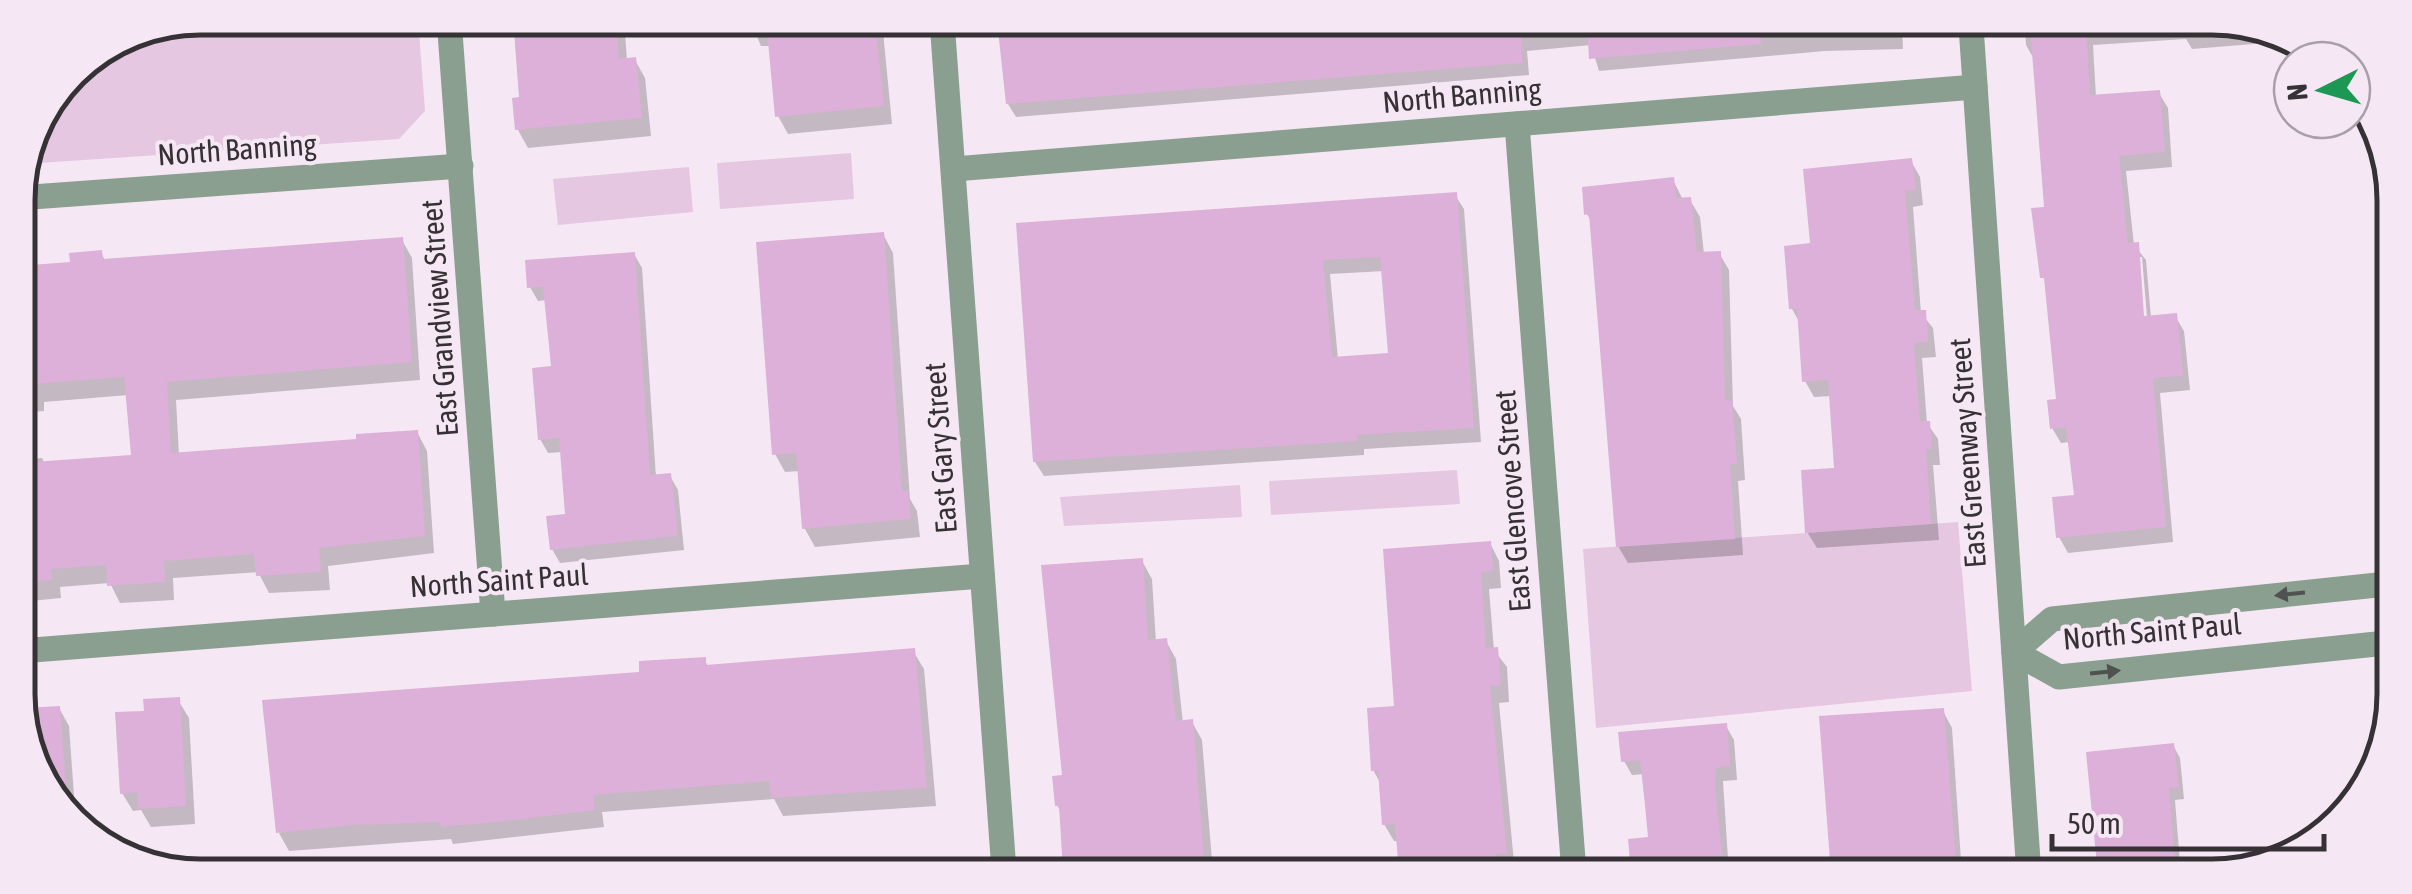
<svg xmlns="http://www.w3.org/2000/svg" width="2412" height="894" font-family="'Asap Condensed',sans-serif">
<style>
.green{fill:#e5c7e2}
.shadow{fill:#0003;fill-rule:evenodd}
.building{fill:#dcb0d8;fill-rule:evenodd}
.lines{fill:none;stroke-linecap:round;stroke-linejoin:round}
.minor{stroke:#8a9f90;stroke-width:25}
.oneway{fill:#4f5250}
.labels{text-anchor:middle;stroke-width:8;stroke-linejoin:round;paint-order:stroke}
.street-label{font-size:30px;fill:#363135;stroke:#f5e8f4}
.rim{fill:none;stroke:#363135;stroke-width:5}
</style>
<rect width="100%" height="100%" fill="#f5e8f4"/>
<g class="green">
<path d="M200 18 418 19 425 111 399 139 24 164 37 119 79 63Z"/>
<path d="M851 153 854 199 720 209 717 163Z"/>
<path d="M689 167 693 212 558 225 553 179Z"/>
<path d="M1457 470 1460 504 1271 515 1269 481Z"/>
<path d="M1240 485 1242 517 1064 526 1060 497Z"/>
<path d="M1958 522 1972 691 1596 728 1583 549Z"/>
</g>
<g class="shadow">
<path d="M516 19H624L627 60H635L645 78 651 136 528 148 518 130 522 100Z"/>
<path d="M750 20 882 21 892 124 788 134 778 116 771 46H761Z"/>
<path d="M1001 21 1902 25 1903 49 1825 51 1599 71 1591 45 1527 51 1529 75 1016 117 1008 104Z"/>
<path d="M2025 26 2265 27 2266 43 2192 49 2186 39 2093 45 2096 97 2159 93 2168 108 2172 167 2126 171 2134 245 2146 260 2151 318 2175 316 2184 331 2190 390 2160 393 2173 542 2068 553 2059 537 2077 497 2070 442 2061 443 2052 428 2059 402 2047 285 2043 277 2047 209 2035 61 2026 45ZM2137 257H2142L2148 329H2143Z"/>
<path d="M1911 161 1920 177 1923 205 1913 207 1921 313 1933 328 1936 357 1922 358 1927 423 1938 439 1940 465H1933L1939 540 1817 548 1807 532 1837 470 1832 396 1814 397 1805 381 1801 325 1792 309 1813 246Z"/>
<path d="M1673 180 1683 200H1690L1700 217 1704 254 1719 253 1729 270 1733 406 1741 419 1745 480 1738 481 1743 555 1628 563 1618 546 1593 225 1587 214Z"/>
<path d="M1455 195 1464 209 1481 442 1364 449V455L1044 476 1035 462 1018 225ZM1384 271 1390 355 1338 359 1330 274Z"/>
<path d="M883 234 893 253 910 499 917 511 920 537 815 547 805 529 800 471 785 472 775 454Z"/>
<path d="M402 240 412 258 420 380 176 400 179 455 359 442 417 432 427 451 434 553 328 566 330 590 269 593 258 572 173 578 174 600 120 603 110 583 60 587 61 598 20 602 19 460 42 458 45 464 134 458 128 395 44 402V411L19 413 18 269 73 265 101 253 106 262Z"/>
<path d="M634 254 642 268 656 477 670 476 678 490 684 550 560 563 552 549 567 516 563 452 548 453 540 439 554 368 547 300 538 301 530 287Z"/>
<path d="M1490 543 1499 561 1501 588 1489 589 1494 650 1507 667 1509 702 1499 703 1515 873H1408L1399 841H1394L1384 824 1381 784 1373 770 1396 709Z"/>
<path d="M1142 561 1152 579 1156 642 1166 641 1176 659 1183 723 1192 722 1202 740 1213 872 1066 871 1062 814 1057 805Z"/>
<path d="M913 651 924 669 936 806 783 816 774 799 602 812 604 827 453 844 451 839 289 851 279 833 642 675 704 659 709 668Z"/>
<path d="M178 700 189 718 195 824 151 827 141 810 133 811 122 793Z"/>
<path d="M59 708 69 726 76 823 62 814 21 729V718Z"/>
<path d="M1943 711 1952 728 1962 875 1833 874 1822 718Z"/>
<path d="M1726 726 1734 740 1737 780 1723 781 1729 874H1635L1650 840 1644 774 1632 775 1624 761Z"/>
<path d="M2173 745 2180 758 2184 799 2175 800 2181 876H2084L2083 862 2099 861Z"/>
</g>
<g class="building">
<path d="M513 19H616L619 59 636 57 642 118 515 130 512 98 519 97Z"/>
<path d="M766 20 875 21 884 106 775 117Z"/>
<path d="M997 21 1213 22 1214 33 1314 23 1520 24 1523 63 1006 104Z"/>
<path d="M1587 24 1760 25 1761 44 1589 59Z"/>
<path d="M2030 26H2086L2090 95 2160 90 2165 152 2119 156 2128 243 2139 242 2144 316 2177 313 2183 376 2153 378 2166 527 2056 538 2052 497 2074 495 2066 427 2050 429 2047 400 2056 399 2044 278H2040L2031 208 2044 207Z"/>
<path d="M1912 158 1916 190 1905 191 1915 310H1926L1928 342 1914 343 1920 421H1930L1932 449H1926L1931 524 1805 533 1801 470 1834 468 1828 380 1802 382 1797 309H1789L1784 246 1810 243 1803 169Z"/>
<path d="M1674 177 1676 198 1691 197 1697 252 1721 251 1725 400H1732L1737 464H1730L1735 539 1616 547 1589 214 1584 215 1582 187Z"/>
<path d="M1457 192 1474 428 1357 435V441L1033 462 1016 223ZM1380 257 1388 353 1332 357 1323 260Z"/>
<path d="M884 232 902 491 908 490 911 519 802 529 796 453 772 455 756 242Z"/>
<path d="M403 237 412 362 167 382 171 453 356 439V434L418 430 425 536 319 548 321 572 256 576 254 554 164 561 165 582 107 586 106 565 51 569 52 580 20 583 19 463 131 455 124 377 19 385 18 266 70 262 69 253 102 250 103 259Z"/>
<path d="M635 252 650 475 671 473 678 536 550 550 546 516 565 514 559 438 538 440 532 368 551 366 543 287 527 288 525 260Z"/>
<path d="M1491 541 1493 571 1481 572 1486 648 1498 647 1501 685 1490 686 1507 853 1495 854 1497 873H1424L1423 859 1398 861 1395 824 1382 825 1378 771H1371L1367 708 1394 706 1383 549Z"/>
<path d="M1143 558 1148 640 1167 638 1176 721 1193 719 1205 872 1063 871 1059 806H1055L1052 776 1062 775 1041 565Z"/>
<path d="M915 648 927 788 771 798 769 781 593 795 595 810 506 821 441 827 440 822 355 825 276 833 262 700 639 672V661L706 657V665Z"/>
<path d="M180 697 186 806 138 809 137 792 120 794 115 712 144 711 143 699Z"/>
<path d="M60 706 68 818 27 742 25 708Z"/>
<path d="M1944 708 1957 875 1831 874 1819 716Z"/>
<path d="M1727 723 1730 766 1716 768 1715 787 1724 874H1631L1628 839 1648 837 1645 805 1640 760 1621 762 1618 732Z"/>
<path d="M2174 743 2179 787 2169 788 2176 876H2098L2086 752Z"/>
</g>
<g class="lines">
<g class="minor">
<path d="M449 19 493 614"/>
<path d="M942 21 1004 871"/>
<path d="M1971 26 2029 875"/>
<path d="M1517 124 1574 873"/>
<path d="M954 169 1975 87"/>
<path d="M18 198 461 166"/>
<path d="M2386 643 2059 677 2014 652 2052 619 2387 584"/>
<path d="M20 651 982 576"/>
</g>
</g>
<defs><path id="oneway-solid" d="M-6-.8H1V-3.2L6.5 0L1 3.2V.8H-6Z" transform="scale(2.5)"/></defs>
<g class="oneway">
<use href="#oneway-solid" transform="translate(2290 594) rotate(174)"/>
<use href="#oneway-solid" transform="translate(2105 672) rotate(-6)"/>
</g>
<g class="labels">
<g class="street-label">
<text transform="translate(1462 96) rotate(-5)" y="10">North Banning</text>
<text transform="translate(237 150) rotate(-4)" y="10">North Banning</text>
<text transform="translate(440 318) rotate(-94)" y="10">East Grandview Street</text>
<text transform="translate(941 448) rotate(-94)" y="10">East Gary Street</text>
<text transform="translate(1968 453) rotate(-94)" y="10">East Greenway Street</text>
<text transform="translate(1513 501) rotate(-94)" y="10">East Glencove Street</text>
<text transform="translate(499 581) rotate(-4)" y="10">North Saint Paul</text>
<text transform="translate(2152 632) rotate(-5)" y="10">North Saint Paul</text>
</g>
</g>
<path d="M0 0H2412V894H0ZM200 35H2212A165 165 0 0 1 2377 200V694A165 165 0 0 1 2212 859H200A165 165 0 0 1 35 694V200A165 165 0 0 1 200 35Z" fill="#f5e8f4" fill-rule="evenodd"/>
<path class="rim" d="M200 35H2212A165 165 0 0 1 2377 200V694A165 165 0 0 1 2212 859H200A165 165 0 0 1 35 694V200A165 165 0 0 1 200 35Z"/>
<g transform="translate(2322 90) rotate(265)"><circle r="48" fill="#f5e8f4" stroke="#a99fa8" stroke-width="2.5"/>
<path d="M0-8L18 38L0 25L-18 38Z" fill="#1d9754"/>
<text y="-15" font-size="28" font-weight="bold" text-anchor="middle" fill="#363135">N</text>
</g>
<path d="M2052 834v15h272v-15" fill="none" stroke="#363135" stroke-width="5"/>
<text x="2067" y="834" font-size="30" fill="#363135" stroke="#f5e8f4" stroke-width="8" paint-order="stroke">50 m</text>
</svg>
